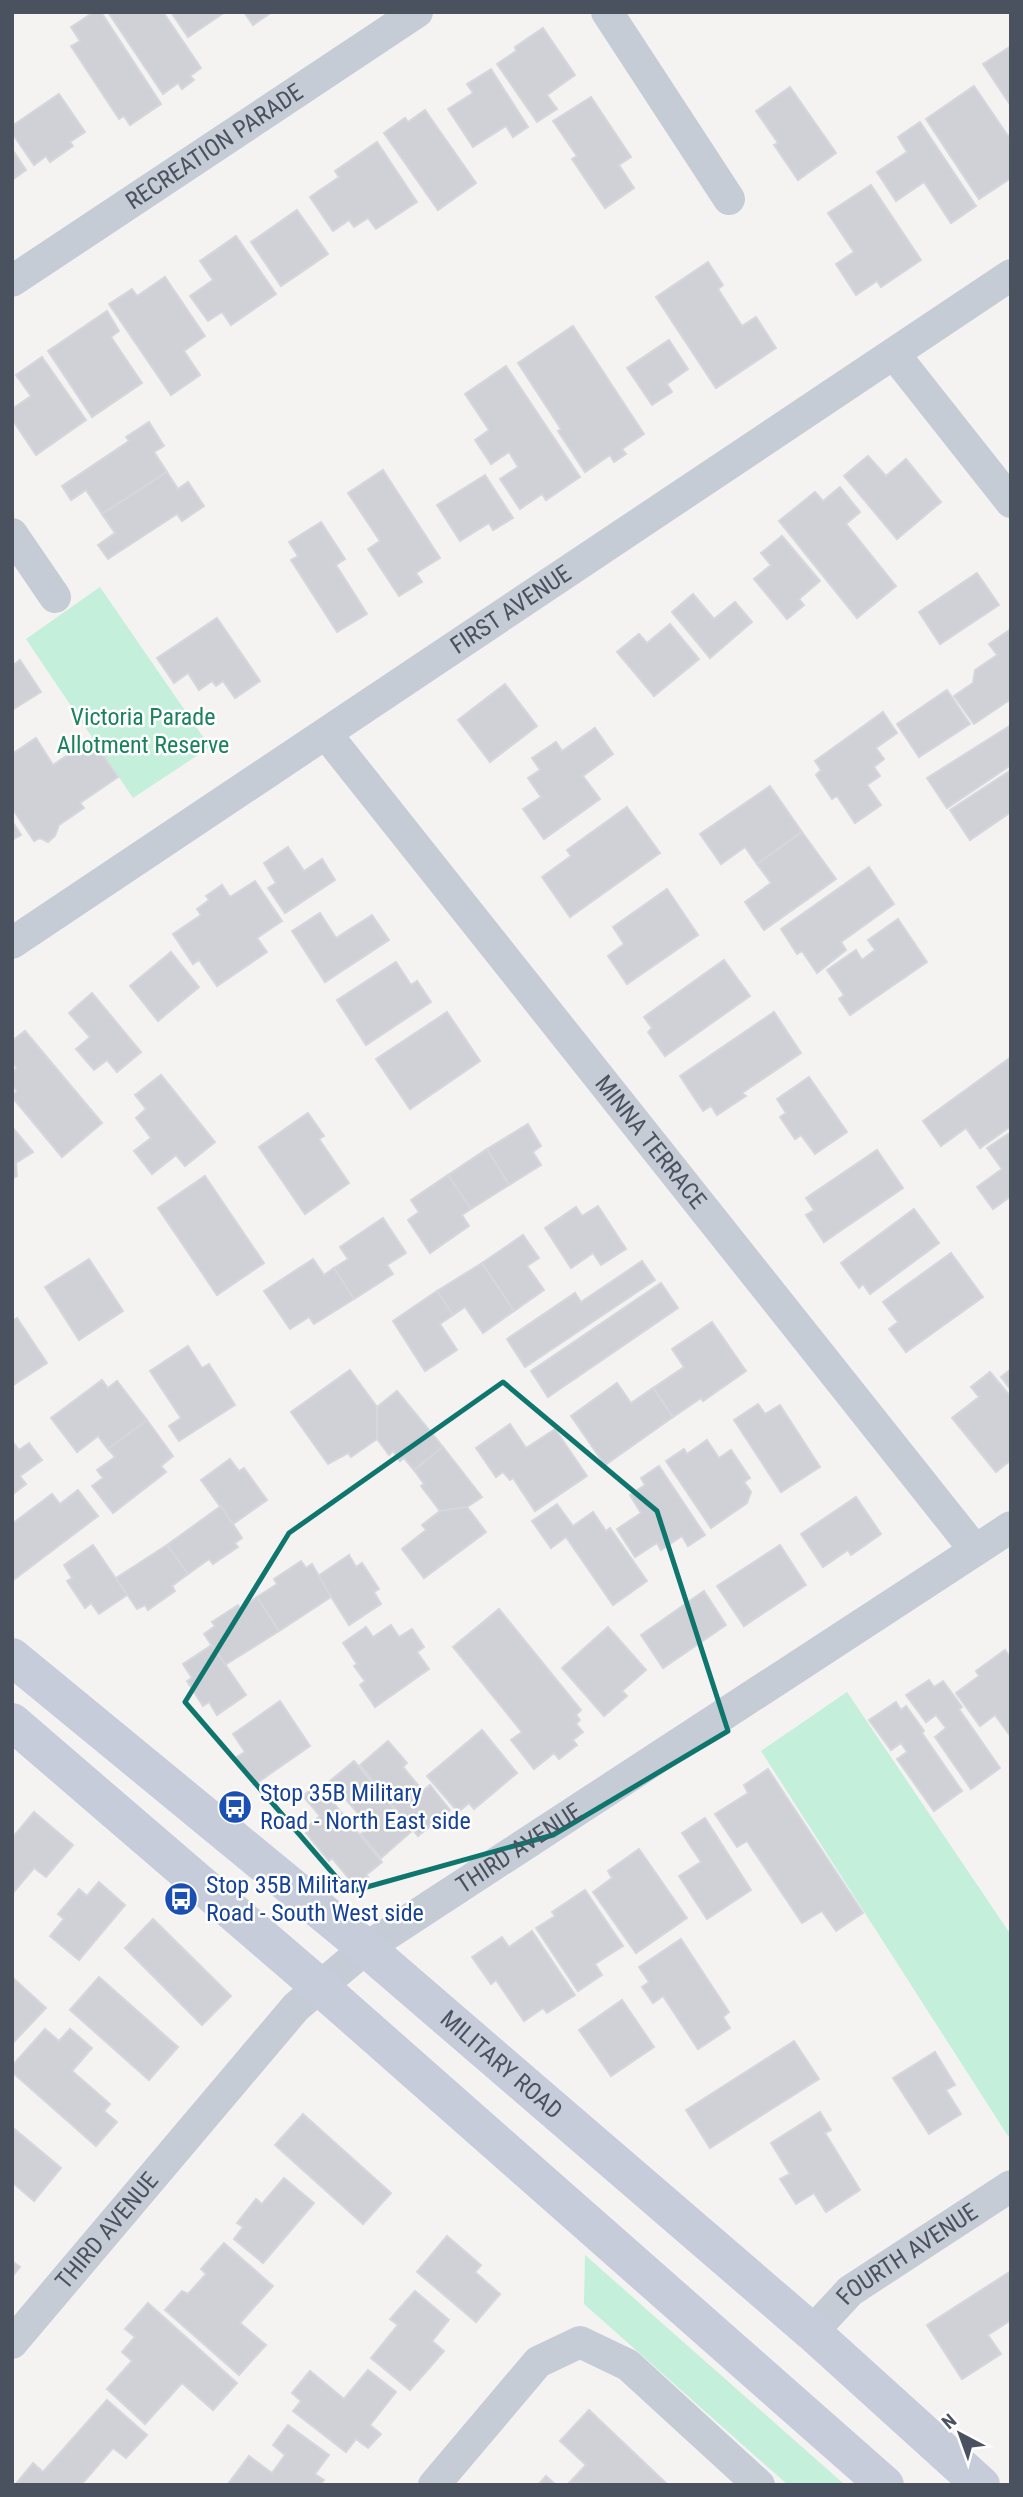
<svg xmlns="http://www.w3.org/2000/svg" width="1023" height="2497" font-family="'Roboto Condensed',sans-serif">
<style>
.green{fill:#c3efdb}
.building{fill:#cfd1d6;stroke:#d6d7dd;stroke-width:2}
.lines{fill:none;stroke-linecap:round;stroke-linejoin:round}
.street{stroke:#c6ccd6;stroke-width:32}
.secondary{stroke:#c6ccda;stroke-width:38}
.marked{fill:none;stroke:#0f766e;stroke-width:5;stroke-linejoin:round}
.labels{text-anchor:middle;stroke-width:5;stroke-linejoin:round;paint-order:stroke}
.street-label{font-size:24px;fill:#4a525f;stroke:#fff}
.park-label{font-size:24px;fill:#1a825d;stroke:#fff}
.transit-label{font-size:24px;fill:#164399;stroke:#fff;text-anchor:start}
</style>
<rect width="100%" height="100%" fill="#f4f3f2"/>
<g class="green">
<path d="M100 587 210 747 133 798 26 639Z"/>
<path d="M847 1692 1011 1935V2134L1008 2136 761 1751Z"/>
<path d="M585 2255 845 2485H788L584 2304Z"/>
</g>
<g class="building">
<path d="M94 12H101L161 104 130 125 124 116 119 119 71 46 80 41 71 27Z"/>
<path d="M108 12H163L201 68 190 76 194 80 182 89 178 83 163 94Z"/>
<path d="M171 12H225L188 37Z"/>
<path d="M244 12H272L253 25Z"/>
<path d="M543 28 575 75 547 95 557 109 537 122 497 64 516 51 515 47Z"/>
<path d="M1011 46V106L983 64Z"/>
<path d="M491 69 528 127 513 137 506 126 473 147 448 109 473 93 467 84Z"/>
<path d="M974 86 1008 136 1011 134V178L979 199 926 119Z"/>
<path d="M790 87 836 153 798 180 774 145 778 143 756 111Z"/>
<path d="M59 94 85 132 70 142 73 146 50 162 46 156 34 165 12 133V126Z"/>
<path d="M591 97 631 157 619 165 634 188 605 208 572 159 577 156 553 121Z"/>
<path d="M425 110 476 183 438 210 384 133 405 118 408 122Z"/>
<path d="M920 122 976 206 951 223 924 182 896 201 877 172 907 152 898 137Z"/>
<path d="M377 142 417 202 376 229 368 218 354 227 349 220 333 231 310 197 339 177 335 171Z"/>
<path d="M12 149 26 170 12 180Z"/>
<path d="M871 185 921 260 881 287 877 281 856 295 836 264 854 252 828 213Z"/>
<path d="M297 210 328 254 281 286 251 242Z"/>
<path d="M236 236 276 294 231 325 222 312 208 321 190 296 213 280 200 261Z"/>
<path d="M708 262 723 285 718 289 742 326 756 317 776 348 716 388 656 297Z"/>
<path d="M165 277 205 336 184 351 200 375 171 395 109 304 132 289 137 296Z"/>
<path d="M107 311 119 331 111 337 142 383 92 417 48 351Z"/>
<path d="M573 326 644 434 622 449 626 454 614 462 610 455 585 472 558 431 561 429 518 363Z"/>
<path d="M669 340 688 369 667 384 672 392 652 405 627 368Z"/>
<path d="M42 357 86 420 36 455 12 419V409L31 396 16 375Z"/>
<path d="M506 366 580 477 546 500 542 494 520 509 500 479 518 467 509 452 491 464 475 440 489 430 465 394Z"/>
<path d="M149 422 164 446 154 452 167 472 102 514 86 490 71 500 62 486 129 441 126 437Z"/>
<path d="M868 456 886 476 906 459 941 502 897 539 844 476Z"/>
<path d="M383 470 440 558 416 573 422 582 399 596 368 549 380 541 348 493Z"/>
<path d="M167 472 178 489 188 482 204 506 182 521 177 514 108 559 98 545 115 533 102 514Z"/>
<path d="M485 475 513 518 493 530 489 523 460 541 437 505Z"/>
<path d="M840 487 860 512 846 524 896 586 857 618 779 521 815 492 823 501Z"/>
<path d="M321 522 345 559 336 565 367 614 337 632 291 560 298 556 289 542Z"/>
<path d="M782 536 820 581 799 599 804 605 787 619 754 579 771 565 761 553Z"/>
<path d="M977 573 999 605 940 644 919 612Z"/>
<path d="M693 594 714 619 735 602 752 622 710 658 672 612Z"/>
<path d="M217 618 260 681 235 698 223 681 216 686 212 681 199 690 188 673 174 683 157 658Z"/>
<path d="M670 624 699 659 654 696 617 652 639 634 647 643Z"/>
<path d="M1011 629V699L974 724 954 696 973 683 975 670 997 655 989 644Z"/>
<path d="M20 660 41 692 12 710V666Z"/>
<path d="M505 684 537 726 490 762 458 720Z"/>
<path d="M947 690 970 724 919 757 897 724Z"/>
<path d="M883 712 897 733 876 748 884 759 874 767 880 776 867 785 881 805 855 823 837 796 832 799 816 775 821 770 815 761Z"/>
<path d="M1011 725V765L947 808 927 778Z"/>
<path d="M595 728 613 754 583 776 600 799 544 839 523 809 541 797 528 778 540 770 532 758 556 742 562 751Z"/>
<path d="M36 738 53 765 92 739 118 777 80 803 84 808 59 825 55 836 48 842 40 838 34 841 12 808V754Z"/>
<path d="M1011 770V812L970 840 950 810Z"/>
<path d="M770 786 802 832 757 864 745 847 721 864 700 834Z"/>
<path d="M627 807 660 853 570 917 542 877 571 856 567 850Z"/>
<path d="M12 821 21 835 12 840Z"/>
<path d="M802 832 836 879 764 930 745 902 771 883 757 864Z"/>
<path d="M288 847 304 871 322 859 335 880 285 913 268 888 276 883 264 863Z"/>
<path d="M869 867 894 904 841 942 846 950 817 973 802 951 797 954 781 929Z"/>
<path d="M255 881 282 921 257 938 267 952 217 986 199 960 193 964 173 934 201 915 197 909 209 900 206 896 222 885 230 897Z"/>
<path d="M667 889 698 935 627 984 608 956 624 944 613 927Z"/>
<path d="M320 913 336 938 372 915 389 940 325 982 292 931Z"/>
<path d="M898 919 927 962 850 1015 839 999 844 995 827 970 856 950 862 960 875 950 868 940Z"/>
<path d="M171 952 199 987 158 1021 130 986Z"/>
<path d="M724 960 750 996 665 1056 648 1032 652 1028 644 1017Z"/>
<path d="M396 962 411 985 417 981 431 1002 366 1045 337 1000Z"/>
<path d="M92 993 141 1052 117 1072 107 1060 94 1070 76 1049 90 1037 69 1013Z"/>
<path d="M447 1012 480 1061 410 1109 376 1059Z"/>
<path d="M774 1012 801 1053 742 1093 746 1096 717 1115 711 1106 703 1111 680 1076Z"/>
<path d="M25 1031 102 1123 62 1157 12 1097 17 1091 12 1085V1072L17 1068 12 1062V1041Z"/>
<path d="M1011 1057V1126L980 1148 966 1128 941 1146 923 1121Z"/>
<path d="M161 1075 215 1142 185 1166 176 1155 152 1174 134 1151 151 1138 136 1118 146 1109 135 1095Z"/>
<path d="M809 1077 847 1132 815 1154 801 1135 795 1139 780 1117 786 1113 777 1099Z"/>
<path d="M308 1113 324 1136 319 1139 349 1183 305 1214 259 1147Z"/>
<path d="M528 1124 541 1146 533 1152 541 1165 509 1185 487 1149Z"/>
<path d="M12 1127 33 1152 16 1163 17 1176 12 1179Z"/>
<path d="M1011 1132V1196L993 1209 977 1187 1002 1169 987 1148Z"/>
<path d="M487 1149 509 1185 471 1209 448 1175Z"/>
<path d="M877 1150 903 1188 824 1242 806 1215 814 1210 806 1198Z"/>
<path d="M448 1175 471 1209 462 1215 469 1226 430 1253 408 1220 419 1212 411 1200Z"/>
<path d="M205 1176 264 1263 217 1295 158 1208Z"/>
<path d="M598 1206 626 1249 601 1265 593 1253 571 1268 545 1228 576 1207 582 1216Z"/>
<path d="M914 1209 939 1243 870 1294 863 1284 859 1288 841 1263Z"/>
<path d="M383 1218 406 1253 387 1265 393 1274 354 1299 334 1268 348 1259 340 1247Z"/>
<path d="M523 1235 539 1258 527 1266 544 1290 514 1311 482 1263Z"/>
<path d="M951 1253 983 1297 906 1352 889 1329 898 1322 883 1302Z"/>
<path d="M89 1259 123 1311 79 1340 45 1287Z"/>
<path d="M313 1259 324 1275 334 1268 354 1299 314 1324 309 1317 290 1329 264 1291Z"/>
<path d="M642 1261 655 1280 525 1367 507 1339 575 1293 581 1302Z"/>
<path d="M482 1263 514 1311 483 1333 465 1307 453 1315 437 1291Z"/>
<path d="M661 1283 678 1308 548 1397 531 1371Z"/>
<path d="M437 1291 453 1315 440 1324 457 1350 425 1371 393 1321Z"/>
<path d="M17 1318 47 1363 12 1386V1321Z"/>
<path d="M712 1322 746 1371 703 1401 701 1398 673 1417 653 1388 684 1367 672 1349Z"/>
<path d="M188 1346 202 1368 209 1364 235 1405 179 1441 169 1426 181 1418 150 1371Z"/>
<path d="M1011 1369V1390L1001 1377Z"/>
<path d="M350 1370 377 1407V1439L351 1457 348 1453 328 1464 291 1412Z"/>
<path d="M990 1372 1011 1397V1460L996 1472 952 1418 979 1397 971 1387Z"/>
<path d="M102 1380 108 1388 117 1381 147 1420 108 1449 98 1436 77 1452 51 1418Z"/>
<path d="M617 1383 631 1403 653 1388 673 1417 605 1465 571 1416Z"/>
<path d="M397 1391 443 1447 414 1470 404 1458 400 1461 393 1451 389 1455 377 1439V1407Z"/>
<path d="M758 1404 765 1414 780 1405 820 1467 781 1492 734 1420Z"/>
<path d="M147 1420 173 1456 161 1466 166 1472 113 1513 92 1486 103 1478 97 1470 115 1457 108 1449Z"/>
<path d="M510 1424 526 1448 555 1429 587 1476 535 1511 513 1478 510 1480 503 1472 496 1477 476 1448Z"/>
<path d="M707 1440 719 1458 731 1450 750 1478 744 1482 751 1492 747 1503 711 1528 666 1461 684 1449 687 1454Z"/>
<path d="M12 1441 19 1450 29 1443 42 1460 20 1476 26 1484 12 1495Z"/>
<path d="M443 1447 482 1497 467 1507 440 1511 421 1486 424 1484 414 1470Z"/>
<path d="M230 1459 239 1471 244 1468 267 1500 233 1524 201 1480Z"/>
<path d="M659 1466 705 1535 688 1546 682 1536 661 1550 657 1543 635 1557 617 1529 641 1513 630 1495 645 1485 641 1478Z"/>
<path d="M78 1490 98 1516 12 1581V1524L52 1494 60 1504Z"/>
<path d="M856 1497 881 1534 851 1555 848 1550 823 1567 801 1534Z"/>
<path d="M557 1504 573 1526 593 1512 606 1531 610 1528 647 1581 613 1605 566 1537 551 1548 532 1521Z"/>
<path d="M221 1506 242 1538 235 1543 238 1547 213 1564 209 1559 188 1574 167 1545Z"/>
<path d="M467 1507 486 1532 424 1578 402 1549 426 1530 422 1525 440 1511Z"/>
<path d="M93 1545 127 1595 99 1614 91 1603 85 1608 67 1581 72 1578 64 1565Z"/>
<path d="M167 1545 188 1574 172 1586 175 1591 148 1610 145 1605 137 1609 116 1578Z"/>
<path d="M780 1545 806 1585 744 1626 717 1586Z"/>
<path d="M349 1555 356 1567 362 1563 379 1589 374 1592 381 1604 349 1625 318 1576Z"/>
<path d="M301 1561 306 1568 312 1564 331 1597 279 1631 257 1597 277 1584 274 1579Z"/>
<path d="M704 1591 726 1625 663 1668 641 1635Z"/>
<path d="M257 1597 279 1631 225 1665 204 1634 215 1626 212 1622 238 1605 241 1609Z"/>
<path d="M499 1609 581 1710 576 1715 580 1720 576 1724 583 1732 573 1740 577 1745 559 1759 554 1753 534 1769 511 1740 522 1732 453 1647Z"/>
<path d="M391 1625 399 1637 412 1629 424 1647 417 1652 429 1669 375 1707 360 1685 365 1681 354 1666 357 1664 343 1643 366 1627 373 1637Z"/>
<path d="M608 1627 646 1670 622 1691 627 1696 604 1716 562 1668Z"/>
<path d="M212 1645 246 1695 217 1715 209 1702 203 1706 187 1681 192 1678 183 1664Z"/>
<path d="M1005 1650 1011 1658V1737L995 1715 980 1726 956 1693 979 1676 976 1671Z"/>
<path d="M929 1680 934 1687 943 1681 962 1707 959 1709 1000 1768 971 1789 935 1737 946 1728 936 1715 926 1722 906 1695Z"/>
<path d="M280 1701 310 1746 254 1785 235 1758 245 1752 233 1734Z"/>
<path d="M896 1702 901 1710 906 1706 924 1731 922 1733 962 1791 934 1811 897 1759 907 1752 901 1743 891 1750 869 1720Z"/>
<path d="M482 1730 517 1773 474 1809 469 1803 458 1812 427 1776Z"/>
<path d="M388 1741 407 1763 403 1767 423 1791 430 1785 450 1810 418 1836 360 1765Z"/>
<path d="M354 1761 412 1831 381 1858 361 1834 370 1827 330 1781Z"/>
<path d="M768 1769 863 1913 836 1931 822 1911 802 1923 747 1841 737 1847 715 1814 748 1793 744 1785Z"/>
<path d="M318 1784 382 1862 366 1875 368 1877 359 1885 353 1878 350 1880 332 1858 329 1861 306 1833 308 1831 306 1828 320 1816 303 1796Z"/>
<path d="M34 1812 73 1845 46 1877 34 1868 12 1894V1838Z"/>
<path d="M705 1818 751 1890 707 1919 679 1876 701 1862 682 1833Z"/>
<path d="M639 1849 687 1918 636 1953 593 1892 612 1878 608 1871Z"/>
<path d="M99 1882 125 1905 79 1960 50 1936 64 1919 58 1914 79 1889 87 1896Z"/>
<path d="M585 1890 623 1946 595 1964 602 1975 578 1991 536 1928 555 1916 552 1912Z"/>
<path d="M153 1919 231 1996 202 2025 125 1948Z"/>
<path d="M532 1931 575 1995 547 2013 543 2008 524 2021 496 1980 491 1984 472 1957 502 1937 509 1947Z"/>
<path d="M681 1939 729 2012 723 2017 730 2028 698 2049 663 1996 653 2003 642 1987 649 1982 639 1967Z"/>
<path d="M12 1977 46 2008 12 2044Z"/>
<path d="M99 1977 178 2047 149 2080 70 2010Z"/>
<path d="M622 2000 654 2047 611 2076 579 2030Z"/>
<path d="M45 2029 59 2041 70 2029 92 2048 72 2071 110 2104 104 2111 117 2122 96 2146 12 2072V2066Z"/>
<path d="M794 2041 819 2079 710 2148 686 2110Z"/>
<path d="M935 2052 955 2085 946 2090 961 2114 929 2134 893 2078Z"/>
<path d="M820 2112 831 2130 825 2133 860 2190 826 2212 814 2193 796 2204 780 2179 790 2174 771 2143Z"/>
<path d="M303 2114 391 2193 363 2224 275 2145Z"/>
<path d="M12 2127 61 2168 34 2201 12 2182Z"/>
<path d="M284 2178 314 2203 263 2263 234 2239 243 2227 237 2223 256 2199 262 2204Z"/>
<path d="M447 2236 481 2265 475 2272 500 2294 476 2322 417 2272Z"/>
<path d="M224 2243 273 2286 240 2323 266 2345 239 2375 165 2310 182 2291 188 2294 206 2274 201 2269Z"/>
<path d="M12 2261 20 2267 12 2277Z"/>
<path d="M1011 2271V2320L988 2335 1001 2354 962 2379 927 2325Z"/>
<path d="M415 2291 449 2320 432 2341 444 2351 410 2390 371 2358 398 2325 390 2319Z"/>
<path d="M148 2303 237 2383 213 2410 182 2383 145 2424 107 2389 132 2361 122 2352 135 2337 125 2329Z"/>
<path d="M368 2370 396 2392 370 2425 381 2434 368 2448 356 2439 346 2452 293 2411 301 2401 292 2393 310 2371 344 2399Z"/>
<path d="M107 2400 147 2435 126 2458 113 2448 81 2485H15L33 2463 43 2472Z"/>
<path d="M589 2410 668 2485 569 2483 586 2465 560 2441Z"/>
<path d="M288 2425 329 2455 315 2474 324 2480 320 2485 228 2484 249 2456 272 2473 285 2455 273 2445Z"/>
<path d="M546 2476 556 2485H538Z"/>
</g>
<g class="lines">
<g class="street">
<path d="M607 12 729 199"/>
<path id="s1" d="M12 281 417 12"/>
<path d="M894 354 1011 502"/>
<path d="M12 534 55 597"/>
<path id="s2" d="M327 735 975 1550"/>
<path id="s3" d="M12 943 1011 275"/>
<path id="s4" d="M812 2332 850 2291 1011 2186"/>
<path id="s5" d="M12 2343 296 2007 366 1948 1011 1527"/>
<path d="M434 2485 538 2362 580 2342 628 2365 759 2485"/>
</g>
<g class="secondary">
<path id="s6" d="M12 1657 366 1948 812 2332 981 2485"/>
<path d="M12 1722 320 1987 885 2485"/>
</g>
</g>
<path class="marked" d="M503 1382 657 1511 728 1731 553 1835 349 1892 185 1702 289 1533Z"/>
<defs>
<g id="bus-disc" transform="scale(1.75)"><circle r="9.5" fill="#1a4fb4" stroke="#fff"/><path d="M-5-6H5V4H4V6H2V4H-2V6H-4V4H-5ZM-3.5-4V0h7V-4ZM-3.5 1.2v1.5H-2V1.2ZM2 1.2v1.5H3.5V1.2Z" fill="#fff"/></g>
</defs>
<g fill-rule="evenodd">
<use href="#bus-disc" x="235" y="1807"/>
<use href="#bus-disc" x="181" y="1899"/>
</g>
<g class="labels">
<g class="street-label">
<text dy="8" stroke="none"><textPath href="#s1" startOffset="243">RECREATION PARADE</textPath></text>
<text dy="8" stroke="none"><textPath href="#s3" startOffset="600">FIRST AVENUE</textPath></text>
<text dy="8" stroke="none"><textPath href="#s2" startOffset="520">MINNA TERRACE</textPath></text>
<text dy="8" stroke="none"><textPath href="#s5" startOffset="714">THIRD AVENUE</textPath></text>
<text dy="8" stroke="none"><textPath href="#s6" startOffset="637">MILITARY ROAD</textPath></text>
<text dy="8" stroke="none"><textPath href="#s5" startOffset="147">THIRD AVENUE</textPath></text>
<text dy="8" stroke="none"><textPath href="#s4" startOffset="124">FOURTH AVENUE</textPath></text>
</g>
<g class="park-label">
<text x="143" y="725">Victoria Parade<tspan x="143" dy="28">Allotment Reserve</tspan></text>
</g>
<g class="transit-label">
<text x="260" y="1801">Stop 35B Military<tspan x="260" dy="28">Road - North East side</tspan></text>
<text x="206" y="1893">Stop 35B Military<tspan x="206" dy="28">Road - South West side</tspan></text>
</g>
</g>
<rect width="1023" height="2497" fill="none" stroke="#4a525f" stroke-width="28"/>
<g transform="translate(960 2434) rotate(319)" stroke="#ffffff" stroke-width="5" paint-order="stroke">
<path d="M0-5L12 26L0 18L-12 26Z" fill="#4a525f"/>
<text y="-10" font-size="19" font-weight="bold" text-anchor="middle" fill="#4a525f">N</text>
</g>
</svg>
